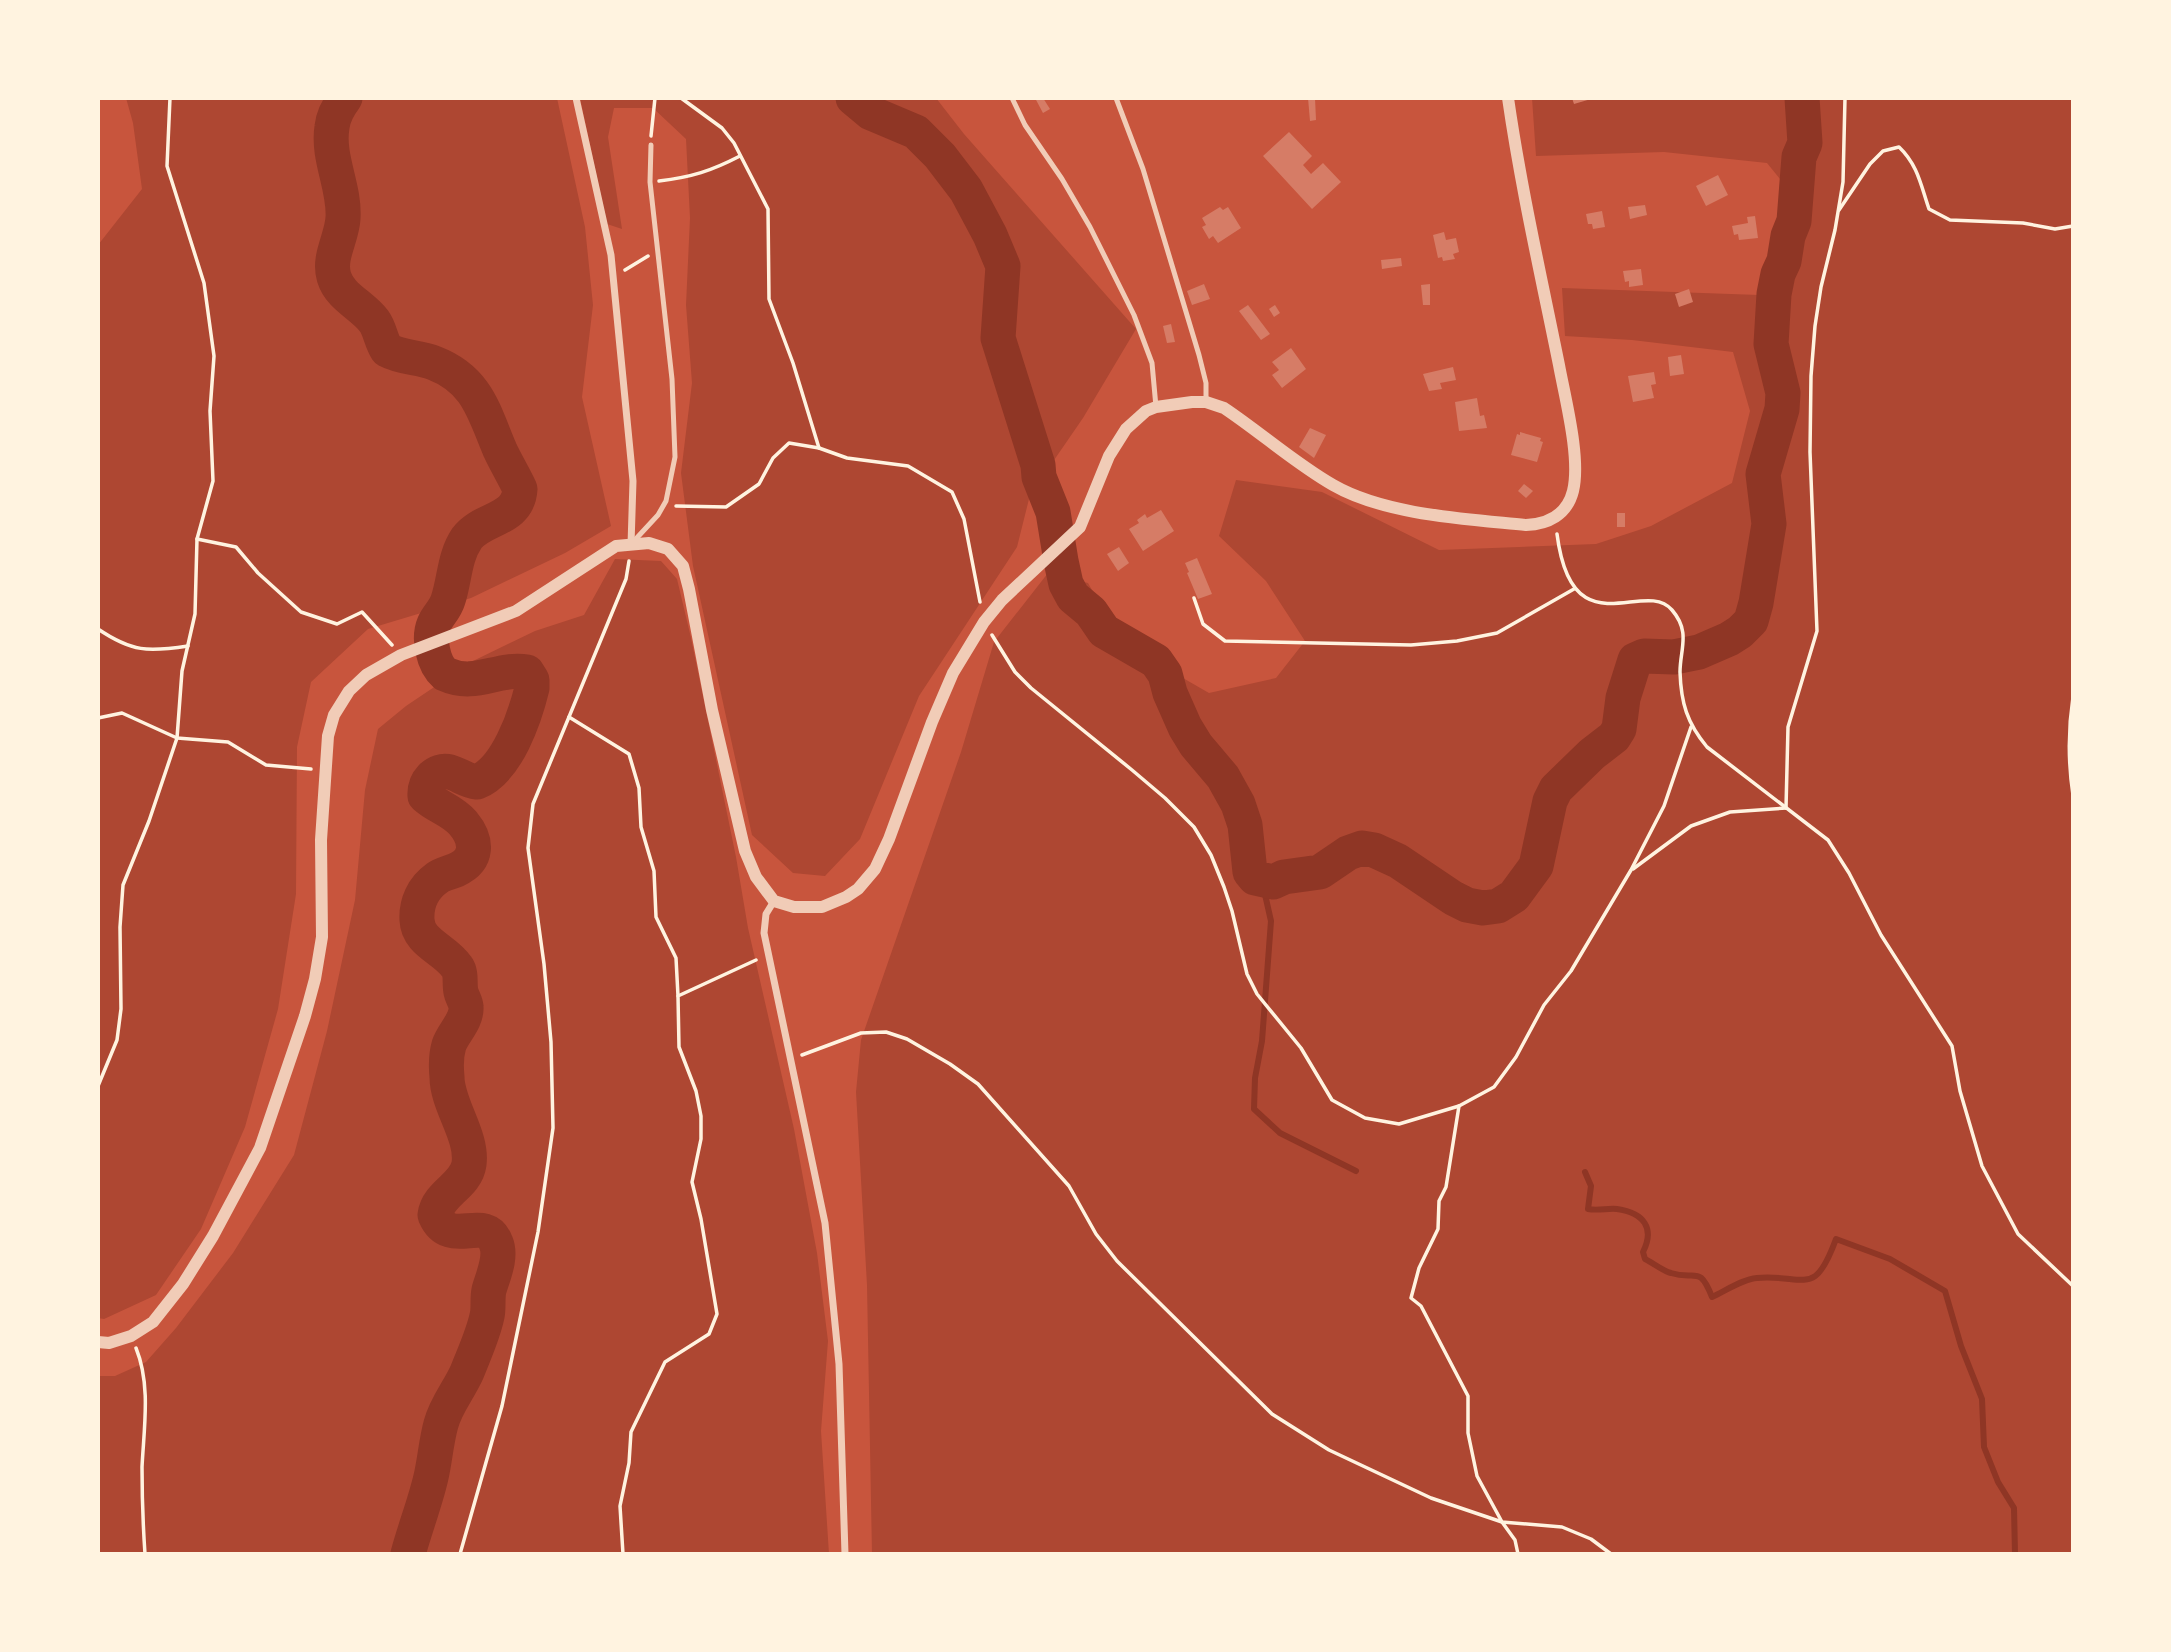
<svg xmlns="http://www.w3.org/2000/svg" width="2171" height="1652" font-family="Barlow,sans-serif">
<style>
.green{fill:#ae4732}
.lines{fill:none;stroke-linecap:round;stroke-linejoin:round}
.stream{stroke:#8f3625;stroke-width:6}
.river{stroke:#8f3625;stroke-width:35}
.building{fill:#d67c66}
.path{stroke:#fff3e0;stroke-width:3.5}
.service{stroke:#f1ccb7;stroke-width:5}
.minor{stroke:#f1ccb7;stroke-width:7}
.tertiary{stroke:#f1ccb7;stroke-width:12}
</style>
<rect width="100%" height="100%" fill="#c8553d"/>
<g class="green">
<path d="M126 98H557L585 227 593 305 582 397 611 526 565 553 471 598 368 629 311 682 297 747 296 894 278 1009 245 1127 201 1229 156 1295 104 1319 98 1318V245L142 189 133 123Z"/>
<path d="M580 98H936L964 134 1136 329 1083 418 1030 495 1017 547 919 696 860 839 825 876 793 873 752 835 693 566 681 473 692 383 686 305 690 218 686 139 653 108H614L608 137 622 229 607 224Z"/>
<path d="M1532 98H2073V1554H872L867 1285 856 1092 861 1040 961 752 994 642 1048 573 1088 583 1122 643 1209 693 1276 678 1305 641 1266 581 1219 536 1236 480 1322 492 1439 550 1596 544 1651 526 1732 483 1750 411 1733 352 1632 340 1565 336 1562 288 1787 296 1785 185 1767 163 1664 152 1536 156Z"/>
<path d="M615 559 661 561 677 579 691 638 736 857 748 928 794 1129 817 1253 828 1341 821 1431 829 1554H98V1376H115L146 1362 176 1328 233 1253 294 1155 327 1031 355 900 365 790 378 729 406 706 473 661 535 631 584 615Z"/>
</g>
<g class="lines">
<g class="stream">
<path d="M1262 881 1271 921 1262 1041 1255 1078 1254 1109 1280 1133 1356 1171"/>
<path d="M1585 1172 1591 1186 1588 1209C1598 1211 1608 1208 1617 1209 1644 1213 1655 1228 1643 1252L1645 1259C1653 1263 1663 1271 1671 1273 1696 1281 1699 1264 1712 1297 1725 1291 1743 1279 1757 1278 1806 1274 1814 1299 1836 1239L1890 1259 1945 1291 1961 1346 1982 1399 1984 1447 1998 1482 2014 1508 2015 1554"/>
</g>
<g class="river">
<path d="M345 98C339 106 333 117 332 127 327 158 345 187 343 218 342 238 328 257 334 277 340 297 362 305 374 321 380 329 381 341 387 350 402 358 419 357 434 363 478 380 484 413 500 450 506 463 514 476 520 489 518 521 483 517 467 538 454 557 455 579 448 600 445 610 438 615 434 624 428 638 433 664 445 674 476 688 497 667 527 672L532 680V688C525 717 507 770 477 782 467 781 460 775 450 772 435 768 424 782 425 796 437 807 452 810 463 823 478 841 478 860 456 870 449 873 442 874 437 878 423 888 416 903 417 920 418 943 445 949 457 967 462 974 459 984 461 992 462 997 466 1002 466 1007 467 1021 453 1033 449 1045 446 1055 446 1067 447 1077 447 1105 473 1136 469 1164 466 1186 438 1193 435 1215 450 1250 485 1213 496 1243 502 1257 493 1276 489 1290 487 1299 489 1308 487 1316 483 1335 474 1354 467 1372 459 1390 446 1405 441 1424 436 1442 435 1460 431 1477 425 1503 415 1528 408 1554"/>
<path d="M853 98 871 113 916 132 940 156 966 190 990 235 1003 266 998 338 1038 465 1039 477 1053 512 1061 561 1066 584 1073 597 1091 612 1104 631 1156 661 1165 674 1170 693 1185 727 1196 745 1223 777 1238 804 1245 825 1250 872 1255 878 1273 882 1284 877 1320 872 1348 853 1362 848 1374 850 1398 861 1453 898 1467 905 1483 908 1498 906 1514 896 1536 866 1550 801 1556 789 1592 754 1614 737 1619 729 1623 698 1635 660 1644 656 1674 657 1699 652 1729 639 1740 632 1751 621 1756 603 1769 524 1763 474 1782 409 1783 393 1771 344 1774 294 1778 274 1784 261 1788 236 1794 221 1799 157 1805 143 1802 98"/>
</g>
</g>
<g class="building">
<path d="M1035 98H1043L1050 109 1043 113Z"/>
<path d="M1308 98H1315L1316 120 1310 121Z"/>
<path d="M1572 98H1591V99L1574 104Z"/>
<path d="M1289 132 1312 156 1303 165 1311 174 1323 163 1341 182 1312 209 1263 156Z"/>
<path d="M1718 175 1728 195 1706 206 1696 186Z"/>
<path d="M1645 205 1647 215 1630 219 1628 207Z"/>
<path d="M1220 207 1223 210 1228 207 1241 228 1218 243 1213 236 1209 239 1202 227 1206 225 1202 218Z"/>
<path d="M1602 211 1605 227 1593 229 1592 224H1588L1586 214Z"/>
<path d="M1755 216 1758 238 1739 240 1738 234 1734 235 1732 226 1748 223 1747 217Z"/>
<path d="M1444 232 1446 240 1456 238 1459 252 1453 254 1455 259 1443 261 1442 257 1438 258 1433 235Z"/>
<path d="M1401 258 1402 266 1382 269 1381 260Z"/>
<path d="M1641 269 1643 285 1629 287V281L1625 282 1623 271Z"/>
<path d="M1204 284 1210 299 1192 305 1187 291Z"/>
<path d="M1430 284V305H1423L1421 285Z"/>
<path d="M1689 289 1693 302 1679 307 1675 294Z"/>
<path d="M1248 305 1270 334 1261 340 1239 311Z"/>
<path d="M1275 305 1280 313 1274 317 1269 309Z"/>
<path d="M1171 324 1175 342 1167 343 1163 326Z"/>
<path d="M1291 348 1306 369 1282 388 1272 375 1279 370 1272 362Z"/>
<path d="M1681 355 1684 374 1670 376 1668 357Z"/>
<path d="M1453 367 1456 380 1440 383 1442 389 1429 391 1423 374Z"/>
<path d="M1654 372 1656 384 1651 385 1654 398 1633 402 1628 376Z"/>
<path d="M1477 398 1480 416 1484 415 1487 428 1459 431 1455 402Z"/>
<path d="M1310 428 1326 435 1314 458 1299 447Z"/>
<path d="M1520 432 1541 438 1540 441 1543 442 1537 462 1511 455 1517 434 1520 435Z"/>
<path d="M1524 484 1533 491 1526 498 1518 491Z"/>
<path d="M1161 510 1174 531 1143 551 1129 529 1139 523 1137 520 1145 514 1147 518Z"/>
<rect x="1617" y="513" width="8" height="14"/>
<path d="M1119 547 1129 563 1118 571 1107 554Z"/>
<path d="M1197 558 1212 594 1198 599 1187 573 1189 572 1185 563Z"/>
</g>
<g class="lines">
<g class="path">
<path d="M681 98 722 128 734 143 768 209 769 299 793 363 819 448"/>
<path d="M651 136 655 98"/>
<path d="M659 181C692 177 711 171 740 156"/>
<path d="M1839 210 1870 164 1883 151 1899 147C1918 165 1921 186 1929 209L1950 220 2023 223 2055 229 2073 226"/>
<path d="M625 270 648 256"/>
<path d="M676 506 726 507 759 484 773 458 789 443 819 448 847 458 908 466 952 492 964 519 980 602"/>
<path d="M1557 534C1572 651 1644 577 1672 610 1691 632 1680 649 1680 672 1681 703 1687 723 1707 747L1828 840 1849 873 1881 935 1952 1046 1960 1091 1982 1166 2018 1234 2073 1286"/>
<path d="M197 539 236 547 258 573 301 612 337 624 362 612 392 645"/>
<path d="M1194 598 1203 624 1225 641 1411 645 1457 641 1497 633 1574 589"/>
<path d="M98 629C132 652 148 652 188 646"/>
<path d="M992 635 1015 672 1031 688 1132 770 1165 798 1194 827 1211 855 1224 887 1232 911 1247 974 1257 994 1301 1048 1332 1100 1365 1118 1399 1124 1459 1106 1494 1087 1516 1057 1544 1005 1571 971 1631 870 1664 806 1691 727"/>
<path d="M2073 697C2068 730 2068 762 2073 795"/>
<path d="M569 717 629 754 639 788 641 827 654 871 656 917 676 958 678 996"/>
<path d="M98 718 122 713 177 738 228 742 266 765 311 769"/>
<path d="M1786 808 1788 727 1817 631 1810 452 1811 376 1815 326 1821 287 1835 230 1843 182 1845 98"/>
<path d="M1633 869 1691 826 1730 812 1786 808"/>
<path d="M802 1055 861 1033 886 1032 907 1039 950 1064 978 1084 1069 1186 1096 1234 1117 1261 1272 1414 1329 1450 1431 1498 1502 1522 1562 1527 1591 1539 1611 1554"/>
<path d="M98 1086 117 1040 121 1009 120 927 123 885 149 821 177 738 182 671 195 614 197 539 213 481 210 411 214 356 204 283 167 166 170 98"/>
<path d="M1459 1106 1446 1187 1439 1201 1438 1229 1419 1268 1411 1298 1421 1306 1468 1396V1433L1477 1476 1502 1522 1515 1540 1518 1554"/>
<path d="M136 1348C151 1385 144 1427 142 1467 142 1496 143 1525 145 1554"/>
<path d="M460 1554 502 1406 538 1232 553 1128 551 1042 544 964 528 848 533 804 626 579 629 561"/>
<path d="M623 1554 620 1506 629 1463 631 1432 665 1362 709 1334 717 1314 701 1219 692 1182 701 1139V1116L696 1091 679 1047 678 996 756 960"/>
</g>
<g class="service">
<path d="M1012 98 1025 125 1062 179 1090 227 1134 315 1152 363 1156 407"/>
<path d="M1116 98 1143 169 1199 355 1206 383V402"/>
<path d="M633 542 658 515 666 501 675 457 672 379 650 182 651 145"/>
</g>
<g class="minor">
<path d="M576 98 611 255 633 481 631 545"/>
<path d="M774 901 766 914 764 933 825 1223 839 1364 845 1554"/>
</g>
<path class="tertiary" d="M98 1342 109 1343 131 1336 153 1322 183 1284 213 1236 260 1148 305 1016 315 979 322 937 321 840 328 736 334 715 349 691 366 675 401 655 516 611 616 546 649 543 668 549 683 566 689 589 712 710 745 851 756 877 774 901 794 907H822L846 897 858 889 875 869 889 839 932 722 953 673 984 622 1002 600 1080 527 1109 456 1126 429 1146 411 1156 407 1192 402H1206L1224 408C1260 432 1296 464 1333 485 1385 515 1467 519 1526 525 1548 524 1567 515 1573 491 1581 458 1565 398 1559 365 1541 276 1521 188 1508 98"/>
</g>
<rect width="2171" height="1652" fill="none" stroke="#fff3e0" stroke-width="200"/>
</svg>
